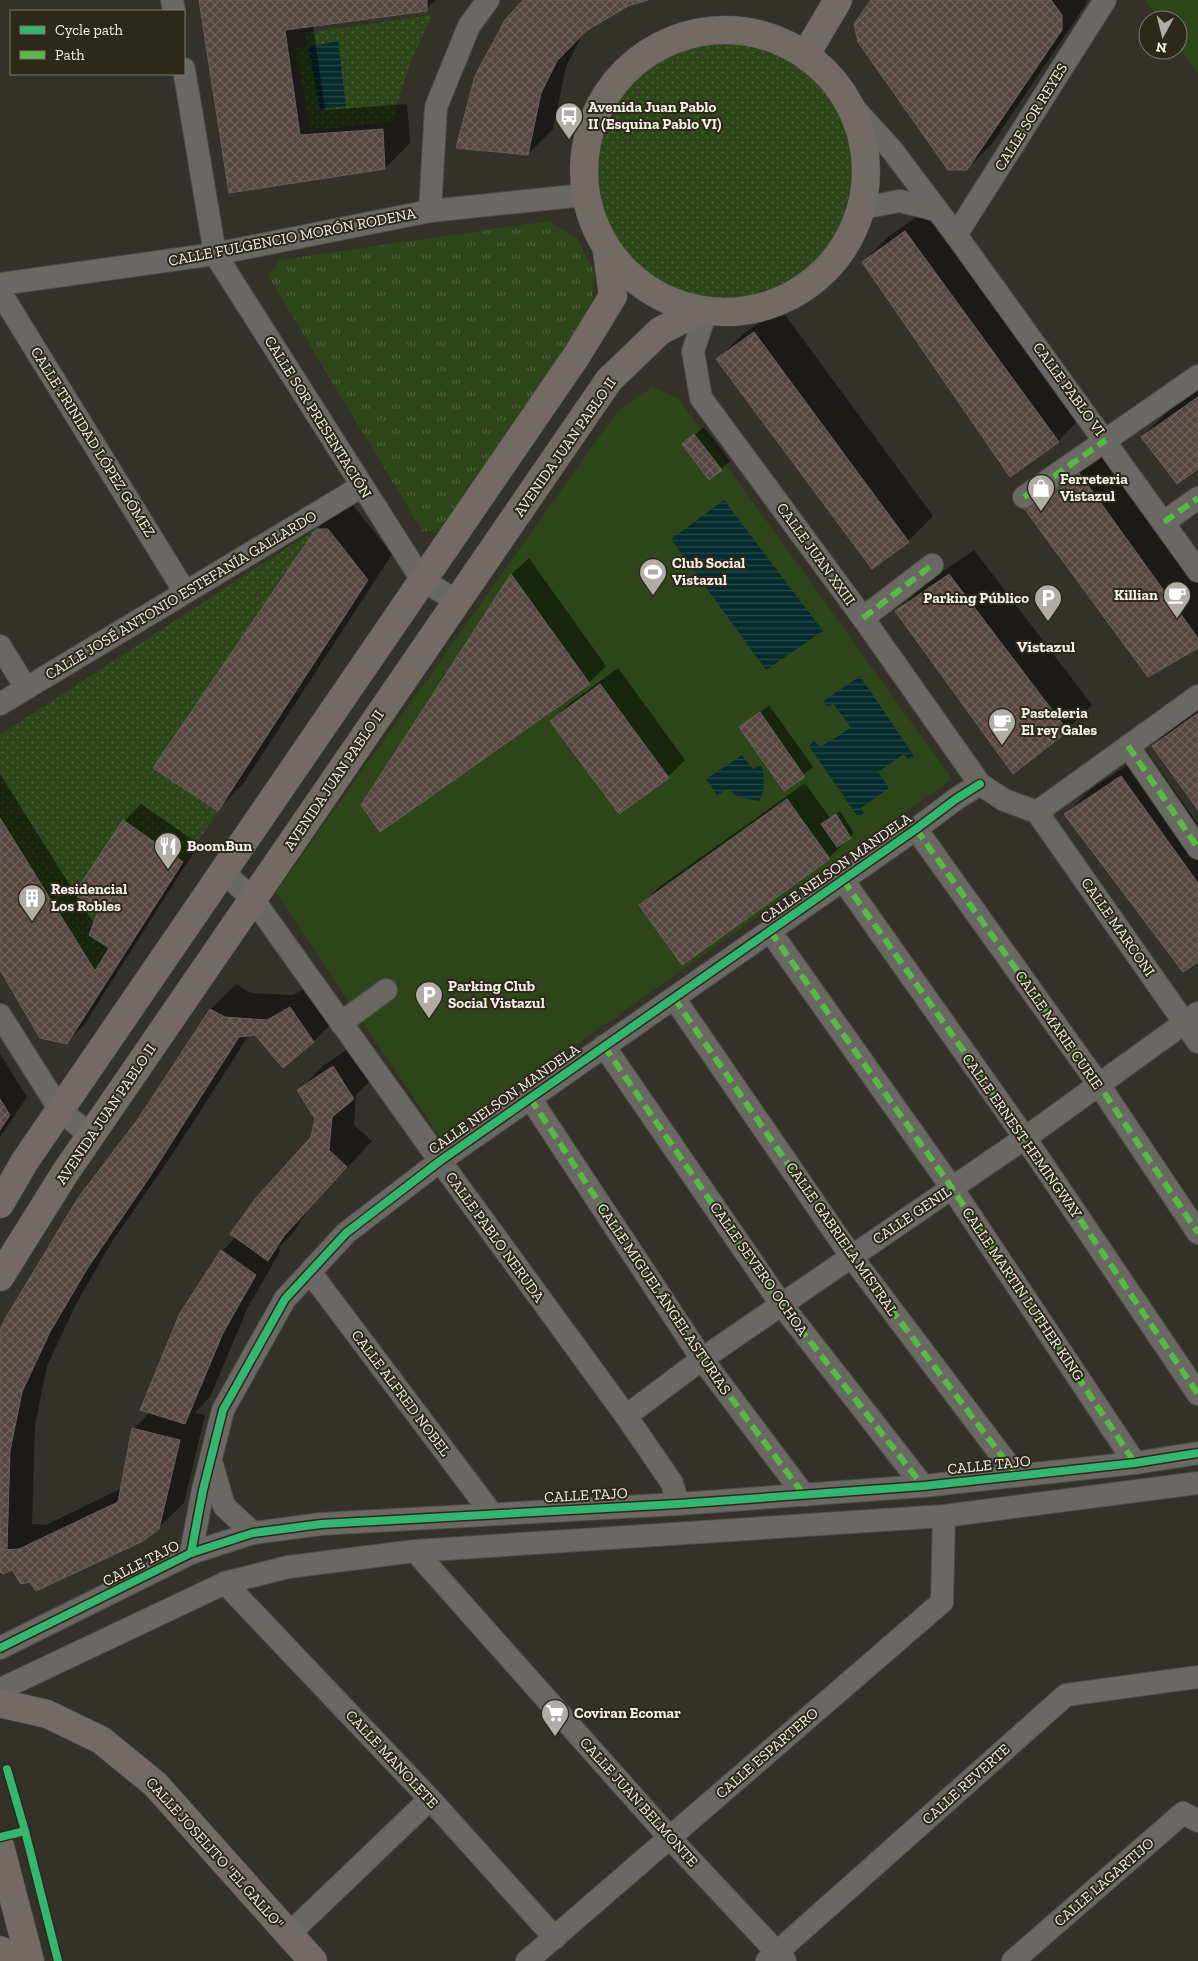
<svg xmlns="http://www.w3.org/2000/svg" width="1198" height="1961" font-family="'Zilla Slab',serif">
<style>
.grass{fill:url(#grass-tufts)}
.park{fill:url(#park-dots)}
.pitch{fill:#2d4619}
.water{fill:url(#water-rules)}
.shadow{fill:#0007}
.building{fill:url(#building-cross-hatch);stroke:#66605c}
.lines{fill:none;stroke-linecap:round;stroke-linejoin:round}
.minor-casing{stroke:#4e4c46;stroke-width:24}
.major-casing{stroke:#4e4c46;stroke-width:29}
.minor{stroke:#6a6863;stroke-width:22}
.major{stroke:#726a63;stroke-width:28}
.quiet{stroke:#58b947;stroke-width:6;stroke-dasharray:12 6;stroke-linecap:butt}
.cycleway-casing{stroke:#2e281b;stroke-width:11}
.cycleway{stroke:#33b770;stroke-width:8}
.labels{text-anchor:middle;stroke-width:4;stroke-linejoin:round;paint-order:stroke}
.poi-label{font-size:15px;font-weight:bold;fill:#f4f0e8;stroke:#2e281b;text-anchor:start}
.street-label{font-size:15px;fill:#f4f0e8;stroke:#2e281b}
.neighbourhood-label{font-size:16px;font-weight:bold;fill:#f4f0e8;stroke:#2e281b}
</style>
<defs>
<pattern id="grass-tufts" width="24" height="20" patternUnits="userSpaceOnUse" patternTransform="scale(1.25)"><rect width="24" height="20" fill="#2d4619"/><path d="M3 7l-1-3M5 7V3M7 7l1-3M15 17l-1-3M17 17v-4M19 17l1-3" fill="none" stroke="#4c613a"/></pattern>
<pattern id="park-dots" width="8" height="8" patternUnits="userSpaceOnUse" patternTransform="scale(1.25)"><rect width="8" height="8" fill="#2d4619"/><path d="M2 2h.1M6 6h.1" fill="none" stroke="#4c613a" stroke-width="1.8" stroke-linecap="round"/></pattern>
<pattern id="water-rules" width="6" height="5" patternUnits="userSpaceOnUse" patternTransform="scale(1.25)"><rect width="6" height="5" fill="#052b2e"/><path d="M0 2.5h6" fill="none" stroke="#2a4a4c"/></pattern>
<pattern id="building-cross-hatch" width="8" height="8" patternUnits="userSpaceOnUse" patternTransform="scale(1.25)"><rect width="8" height="8" fill="#56463f"/><path d="M0 0l8 8M0 8l8-8" fill="none" stroke="#6f615b"/></pattern>
</defs>
<rect width="100%" height="100%" fill="#343129"/>
<path class="grass" d="M549 221 577 239 594 271 593 297 585 319 442 528 423 532 269 277 280 260Z"/>
<g class="park">
<path d="M433 15C415 48 401 84 394 121L310 131 296 48 308 46 305 33Z"/>
<circle cx="723" cy="171" r="141"/>
<path d="M316 529 153 768 218 812 183 862 123 820 74 894 99 909 109 948 95 971 0 818V735Z"/>
</g>
<g class="pitch">
<path d="M1146 0H1198V74L1178 46V20H1160Z"/>
<path d="M652 387 678 398 952 779 442 1140 276 892 617 412Z"/>
</g>
<g class="water">
<path d="M338 41 346 106 320 109 308 47Z"/>
<path d="M724 500 823 631 766 670 671 539Z"/>
<path d="M860 676 914 756 908 759 904 754 878 772 889 788 861 808 864 813 858 817 809 746 814 741 820 747 851 728 833 703 828 707 823 701Z"/>
<path d="M742 755 753 769 761 765C765 774 765 793 759 801L738 797 728 789 717 795 706 779Z"/>
</g>
<g class="shadow">
<path d="M201 0H436L426 10 313 25 325 110 407 104 410 143 385 168 230 192Z"/>
<path d="M525 0H643L627 4 588 29 582 35 566 67 553 129 528 154Z"/>
<path d="M872 0H1086V4L992 144 967 169Z"/>
<path d="M931 207 1083 416 1058 441 1010 475 863 262 888 237Z"/>
<path d="M780 308 933 516 908 541 718 359 743 334Z"/>
<path d="M1198 391V468L1142 437 1167 412Z"/>
<path d="M704 427 730 461 721 469 683 444Z"/>
<path d="M1103 446 1198 578V646L1025 507Z"/>
<path d="M343 504 353 505 392 554 243 784 218 809 317 529Z"/>
<path d="M974 550 1092 705 1067 730 897 611 922 586Z"/>
<path d="M529 558 606 666 589 683 362 805 512 574Z"/>
<path d="M618 668 685 760 668 777 551 721 569 704Z"/>
<path d="M769 705 813 767 785 789 741 727Z"/>
<path d="M1198 707V808L1153 746 1178 721Z"/>
<path d="M1147 752 1198 824V961L1066 814 1091 789Z"/>
<path d="M0 774 95 925 124 821 141 804 199 844 84 1025 67 1042 0 968Z"/>
<path d="M805 783 830 818 840 811 854 833 829 858 641 905 658 888Z"/>
<path d="M315 983 339 1016 314 1041 283 1066 255 1034 249 1035 174 1152 111 1243 75 1306 47 1366 35 1425 32 1524 46 1525 122 1488 134 1429 150 1412 222 1251 236 1237 312 1138 317 1118 298 1091 323 1066 358 1042 378 1073 356 1095 354 1125 372 1141 309 1209 292 1234 278 1248 281 1250 248 1307 210 1397 195 1413 205 1415 184 1503 158 1528 31 1580 12 1569 0 1570V1334L6 1319 79 1198 139 1120 211 1009 236 984 251 993 293 995Z"/>
<path d="M0 1054 27 1097 0 1137Z"/>
</g>
<g class="building">
<path d="M199 0H427V11L285 30 300 135 383 129 385 169 229 193Z"/>
<path d="M523 0H648L628 6 586 31 557 61 541 93 528 155 456 148 475 76 505 20Z"/>
<path d="M871 0H1051L1062 15V30L967 170H948L858 42 854 24Z"/>
<path d="M905 231 1059 442 1010 477 862 262Z"/>
<path d="M754 332 909 542 872 569 716 359Z"/>
<path d="M1198 397V469L1177 484 1141 437Z"/>
<path d="M694 434 722 470 709 480 682 444Z"/>
<path d="M1077 470 1198 638V648L1148 677 1023 507Z"/>
<path d="M316 529H328L368 580 218 811 153 768Z"/>
<path d="M511 574 590 684 380 832 361 805Z"/>
<path d="M949 574 1068 731 1013 774 895 611Z"/>
<path d="M600 684 669 778 619 814 550 721Z"/>
<path d="M760 712 805 777 784 791 739 727Z"/>
<path d="M1198 713V810L1152 746Z"/>
<path d="M1121 776 1198 883V962L1183 972 1064 814Z"/>
<path d="M787 799 830 859 682 965 639 905Z"/>
<path d="M836 814 851 838 837 847 821 824Z"/>
<path d="M0 818 95 971 109 948 89 935 99 909 74 894 123 820 183 862 67 1044 40 1038 0 970Z"/>
<path d="M290 1007 314 1042 283 1068 255 1035 239 1037 149 1178 87 1269 50 1332 22 1392 10 1451 7 1549 0 1550V1330L5 1319 78 1198 138 1119 210 1009 225 1017 267 1020Z"/>
<path d="M333 1066 354 1099 332 1117 329 1150 347 1167 284 1236 268 1261 230 1234 255 1199 311 1137 315 1119 297 1090Z"/>
<path d="M0 1099 10 1115 0 1130Z"/>
<path d="M221 1250 256 1275 223 1333 185 1424 140 1410 180 1313Z"/>
<path d="M132 1428 180 1440 159 1529 143 1541 36 1591 30 1582 21 1584 12 1570 3 1574 0 1572V1550L19 1549 118 1502Z"/>
</g>
<g class="lines">
<g class="minor-casing">
<g id="minor">
<path d="M172 0 174 11"/>
<path d="M184 69 215 254 422 580 457 601"/>
<path d="M852 106 892 150 956 235 1198 571"/>
<path d="M862 208 900 201 937 210"/>
<path d="M430 211 436 107 469 26 488 0"/>
<path d="M956 235 1105 0"/>
<path d="M0 284 215 254 430 211 584 195"/>
<path d="M0 292 185 592"/>
<path d="M706 312 693 351 701 398 863 618 980 784 1004 800 1037 812 1198 696"/>
<path d="M1024 497 1198 376"/>
<path d="M1164 522 1198 498"/>
<path d="M863 618 932 565"/>
<path d="M0 646 26 688"/>
<path d="M0 704 362 486"/>
<path d="M1128 746 1198 848"/>
<path d="M1037 812 1198 1042"/>
<path d="M916 829 1099 1085 1198 1233"/>
<path d="M223 872 253 899 440 1161 626 1416 672 1483 678 1504"/>
<path d="M843 880 1025 1138 1198 1394"/>
<path d="M770 931 952 1188 1135 1463"/>
<path d="M674 998 851 1256 1016 1475"/>
<path d="M0 1015 60 1110 91 1136"/>
<path d="M341 1023 386 990"/>
<path d="M604 1046 781 1304 923 1486"/>
<path d="M530 1098 702 1359 804 1495"/>
<path d="M310 1272 492 1514"/>
<path d="M626 1416 702 1359 1025 1138 1198 1013"/>
<path d="M211 1461 224 1506 253 1533"/>
<path d="M415 1551 669 1837 785 1961"/>
<path d="M191 1553 203 1490 223 1410 285 1299 346 1233 440 1161 916 829 956 799 980 784"/>
<path d="M225 1583 430 1799 555 1938"/>
<path d="M0 1648 191 1553 253 1533 321 1524 678 1504 923 1486 1135 1463 1198 1453"/>
<path d="M1 1689 225 1583 288 1567 415 1551 944 1516 1198 1483"/>
<path d="M289 1934 430 1799"/>
<path d="M527 1961 942 1602 944 1516"/>
<path d="M767 1961 1066 1695 1198 1677"/>
<path d="M1013 1961 1183 1813 1198 1821"/>
</g>
</g>
<g class="major-casing">
<g id="major">
<circle cx="725" cy="171" r="141"/>
<path d="M806 54 838 0"/>
<path d="M0 1204 25 1161 577 355 613 296 607 252"/>
<path d="M0 1277 65 1173 609 380 660 331 699 311"/>
<path d="M3 1704 47 1714 101 1740 155 1784 313 1961"/>
<path d="M0 1846 30 1961"/>
<path d="M0 1950 3 1961"/>
</g>
</g>
<use href="#minor" class="minor"/>
<use href="#major" class="major"/>
<g class="quiet">
<path d="M1024 497 1106 440"/>
<path d="M1164 522 1198 498"/>
<path d="M863 618 932 565"/>
<path d="M1128 746 1198 848"/>
<path d="M916 829 1099 1085 1198 1233"/>
<path d="M843 880 1025 1138 1198 1394"/>
<path d="M770 931 952 1188 1135 1463"/>
<path d="M674 998 851 1256 1016 1475"/>
<path d="M604 1046 781 1304 923 1486"/>
<path d="M530 1098 702 1359 804 1495"/>
</g>
<g class="cycleway-casing">
<g id="cycleway">
<path d="M191 1553 203 1490 223 1410 285 1299 346 1233 440 1161 916 829 956 799 980 784"/>
<path d="M0 1648 191 1553 253 1533 321 1524 678 1504 923 1486 1135 1463 1198 1453"/>
<path d="M7 1769 25 1831"/>
<path d="M0 1837 25 1831 58 1961"/>
</g>
</g>
<use href="#cycleway" class="cycleway"/>
</g>
<defs>
<g id="bus-pin" transform="scale(1.4375)"><path d="M0 17L-7.5 6A9.5 9.5 0 1 1 7.5 6Z" fill="#b1ada5" stroke="#2e281b"/><path d="M-5-6H5V4H4V6H2V4H-2V6H-4V4H-5ZM-3.5-4V0h7V-4ZM-3.5 1.2v1.5H-2V1.2ZM2 1.2v1.5H3.5V1.2Z" fill="#fff"/></g>
<g id="shop-pin" transform="scale(1.4375)"><path d="M0 17L-7.5 6A9.5 9.5 0 1 1 7.5 6Z" fill="#b1ada5" stroke="#2e281b"/><path d="M-5-2.5h2.3a2.7 3.5 0 0 1 5.4 0H5L5.5 6h-11ZM-1.5-2.5h3a1.5 2.3 0 0 0-3 0Z" fill="#fff"/></g>
<g id="stadium-pin" transform="scale(1.4375)"><path d="M0 17L-7.5 6A9.5 9.5 0 1 1 7.5 6Z" fill="#b1ada5" stroke="#2e281b"/><path d="M0-5a6.5 5 0 1 0 0 10a6.5 5 0 1 0 0-10ZM-3.5-1.8h7v3.6h-7Z" fill="#fff"/></g>
<g id="cafe-pin" transform="scale(1.4375)"><path d="M0 17L-7.5 6A9.5 9.5 0 1 1 7.5 6Z" fill="#b1ada5" stroke="#2e281b"/><path d="M-5.5-4.5H6V0H3Q3 3.5 0 3.5H-2.5Q-5.5 3.5-5.5 0ZM3-3.2v2h1.7v-2ZM-6 4.5H4V6H-6Z" fill="#fff"/></g>
<g id="parking-pin" transform="scale(1.4375)"><path d="M0 17L-7.5 6A9.5 9.5 0 1 1 7.5 6Z" fill="#b1ada5" stroke="#2e281b"/><path d="M-3.5-5.5H1a3.5 3.5 0 0 1 0 7H-1V5.5H-3.5ZM-1-3.4V-.6H.8a1.4 1.4 0 0 0 0-2.8Z" fill="#fff"/></g>
<g id="restaurant-pin" transform="scale(1.4375)"><path d="M0 17L-7.5 6A9.5 9.5 0 1 1 7.5 6Z" fill="#b1ada5" stroke="#2e281b"/><path d="M-5-6h1v4h1v-4h1v4h1v-4h1v5L-1.5 .5V6h-2V.5L-5-1ZM5-6V6H3V1.5H1.5Q1.5-4 5-6Z" fill="#fff"/></g>
<g id="building-pin" transform="scale(1.4375)"><path d="M0 17L-7.5 6A9.5 9.5 0 1 1 7.5 6Z" fill="#b1ada5" stroke="#2e281b"/><path d="M-4-6H4V6H1V3H-1V6H-4ZM-2.5-4.3h1.7v1.8h-1.7ZM.8-4.3h1.7v1.8H.8ZM-2.5-1h1.7V.8h-1.7ZM.8-1h1.7V.8H.8Z" fill="#fff"/></g>
<g id="supermarket-pin" transform="scale(1.4375)"><path d="M0 17L-7.5 6A9.5 9.5 0 1 1 7.5 6Z" fill="#b1ada5" stroke="#2e281b"/><path d="M-6-5.5h2.5l.6 2H6L4.5 2H-2.5L-4.4-4H-6ZM-1.5 3.2a1.3 1.3 0 1 0 .1 0ZM3 3.2a1.3 1.3 0 1 0 .1 0Z" fill="#fff"/></g>
</defs>
<g fill-rule="evenodd">
<use href="#bus-pin" x="569" y="116"/>
<use href="#shop-pin" x="1041" y="488"/>
<use href="#stadium-pin" x="653" y="572"/>
<use href="#cafe-pin" x="1177" y="595"/>
<use href="#parking-pin" x="1048" y="598"/>
<use href="#cafe-pin" x="1002" y="722"/>
<use href="#restaurant-pin" x="168" y="846"/>
<use href="#building-pin" x="32" y="898"/>
<use href="#parking-pin" x="429" y="995"/>
<use href="#supermarket-pin" x="555" y="1713"/>
</g>
<g class="labels">
<g class="poi-label">
<text x="588" y="112">Avenida Juan Pablo<tspan x="588" dy="17">II (Esquina Pablo VI)</tspan></text>
<text x="1060" y="484">Ferreteria<tspan x="1060" dy="17">Vistazul</tspan></text>
<text x="672" y="568">Club Social<tspan x="672" dy="17">Vistazul</tspan></text>
<text x="1158" y="600" text-anchor="end">Killian</text>
<text x="1029" y="603" text-anchor="end">Parking Público</text>
<text x="1021" y="718">Pasteleria<tspan x="1021" dy="17">El rey Gales</tspan></text>
<text x="187" y="851">BoomBun</text>
<text x="51" y="894">Residencial<tspan x="51" dy="17">Los Robles</tspan></text>
<text x="448" y="991">Parking Club<tspan x="448" dy="17">Social Vistazul</tspan></text>
<text x="574" y="1718">Coviran Ecomar</text>
</g>
<g class="street-label">
<text transform="translate(1031 117) rotate(-58)" y="5">CALLE SOR REYES</text>
<text transform="translate(292 237) rotate(-11)" y="5">CALLE FULGENCIO MORÓN RODENA</text>
<text transform="translate(1069 389) rotate(54)" y="5">CALLE PABLO VI</text>
<text transform="translate(318 417) rotate(58)" y="5">CALLE SOR PRESENTACIÓN</text>
<text transform="translate(93 442) rotate(58)" y="5">CALLE TRINIDAD LÓPEZ GÓMEZ</text>
<text transform="translate(565 447) rotate(-55)" y="5">AVENIDA JUAN PABLO II</text>
<text transform="translate(816 554) rotate(54)" y="5">CALLE JUAN XXIII</text>
<text transform="translate(181 595) rotate(-31)" y="5">CALLE JOSÉ ANTONIO ESTEFANÍA GALLARDO</text>
<text transform="translate(334 780) rotate(-56)" y="5">AVENIDA JUAN PABLO II</text>
<text transform="translate(836 868) rotate(-35)" y="5">CALLE NELSON MANDELA</text>
<text transform="translate(1118 927) rotate(55)" y="5">CALLE MARCONI</text>
<text transform="translate(1059 1030) rotate(55)" y="5">CALLE MARIE CURIE</text>
<text transform="translate(504 1099) rotate(-35)" y="5">CALLE NELSON MANDELA</text>
<text transform="translate(106 1114) rotate(-56)" y="5">AVENIDA JUAN PABLO II</text>
<text transform="translate(1022 1136) rotate(55)" y="5">CALLE ERNEST HEMINGWAY</text>
<text transform="translate(912 1215) rotate(-34)" y="5">CALLE GENIL</text>
<text transform="translate(495 1237) rotate(54)" y="5">CALLE PABLO NERUDA</text>
<text transform="translate(842 1239) rotate(55)" y="5">CALLE GABRIELA MISTRAL</text>
<text transform="translate(759 1269) rotate(55)" y="5">CALLE SEVERO OCHOA</text>
<text transform="translate(1023 1294) rotate(56)" y="5">CALLE MARTIN LUTHER KING</text>
<text transform="translate(664 1299) rotate(56)" y="5">CALLE MIGUEL ÁNGEL ASTURIAS</text>
<text transform="translate(401 1393) rotate(53)" y="5">CALLE ALFRED NOBEL</text>
<text transform="translate(989 1465) rotate(-6)" y="5">CALLE TAJO</text>
<text transform="translate(586 1495) rotate(-3)" y="5">CALLE TAJO</text>
<text transform="translate(141 1563) rotate(-27)" y="5">CALLE TAJO</text>
<text transform="translate(767 1753) rotate(-41)" y="5">CALLE ESPARTERO</text>
<text transform="translate(392 1759) rotate(47)" y="5">CALLE MANOLETE</text>
<text transform="translate(966 1784) rotate(-42)" y="5">CALLE REVERTE</text>
<text transform="translate(639 1802) rotate(48)" y="5">CALLE JUAN BELMONTE</text>
<text transform="translate(215 1853) rotate(48)" y="5">CALLE JOSELITO "EL GALLO"</text>
<text transform="translate(1104 1882) rotate(-41)" y="5">CALLE LAGARTIJO</text>
</g>
<g class="neighbourhood-label">
<text x="1046" y="652">Vistazul</text>
</g>
</g>
<rect x="10" y="10" width="175" height="65" fill="#2e281b" stroke="#7d786d"/>
<rect x="20" y="26" width="25" height="8" fill="#33b770" stroke="#7d786d"/>
<text x="55" y="35" font-size="15" fill="#f4f0e8">Cycle path</text>
<rect x="20" y="51" width="25" height="8" fill="#58b947" stroke="#7d786d"/>
<text x="55" y="60" font-size="15" fill="#f4f0e8">Path</text>
<g transform="translate(1163 35) rotate(187)"><circle r="24" fill="#2e281b" stroke="#7d786d"/>
<path d="M0-4L9 19L0 12L-9 19Z" fill="#b1ada5"/>
<text y="-8" font-size="14" font-weight="bold" text-anchor="middle" fill="#f4f0e8">N</text>
</g>
</svg>
